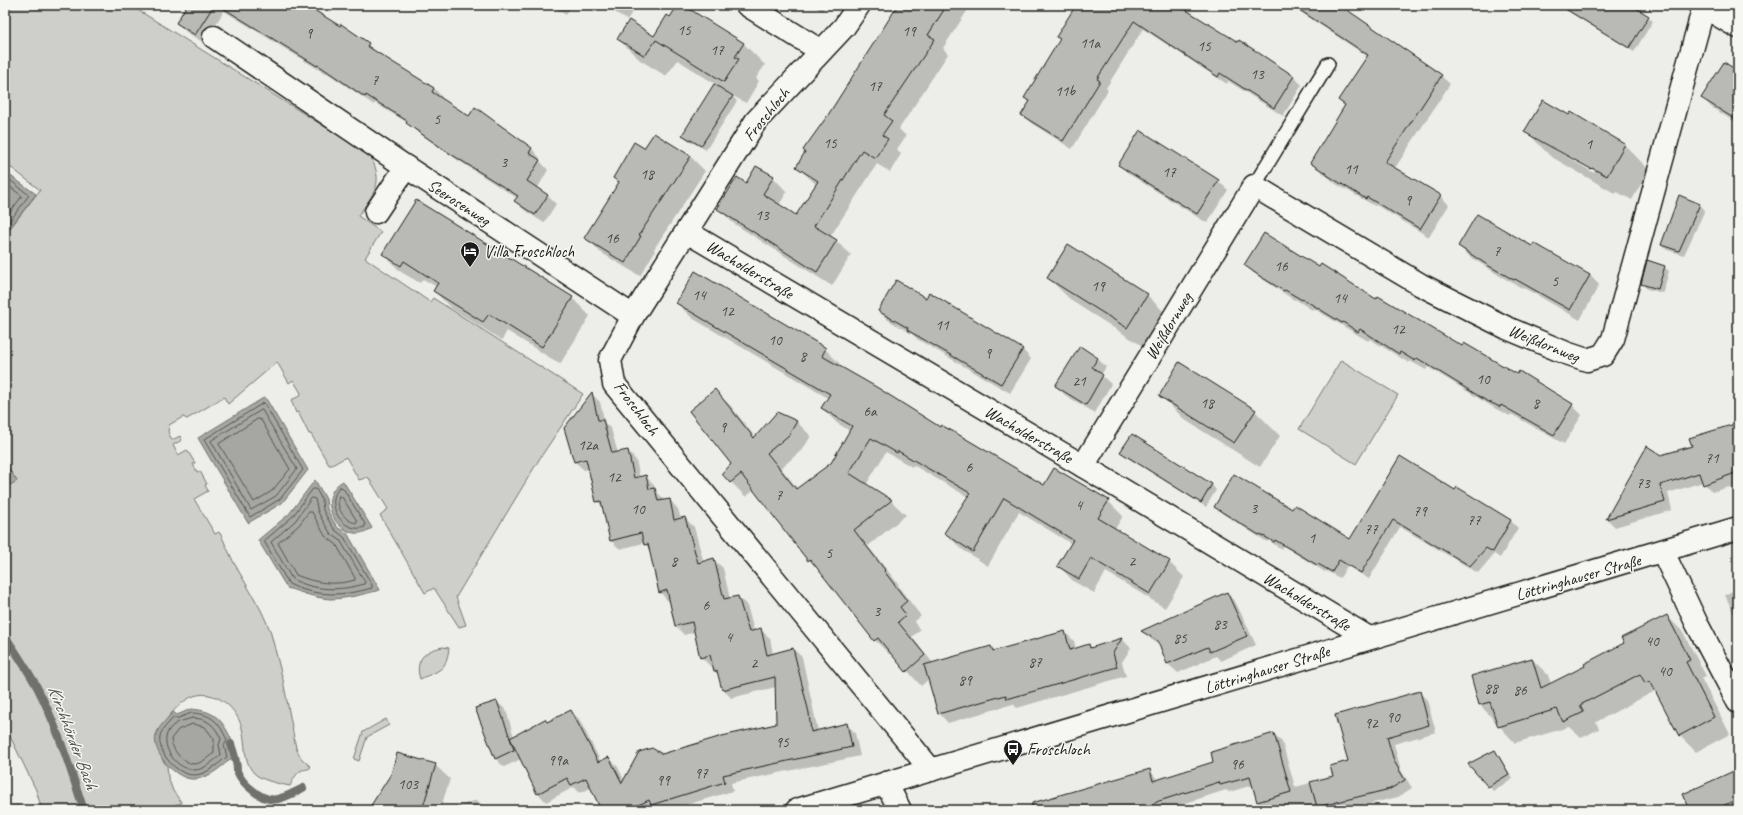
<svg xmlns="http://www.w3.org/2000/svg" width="1743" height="815" font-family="Caveat,sans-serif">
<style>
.green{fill:#cececb;stroke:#757574}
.water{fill:#a6a6a3;stroke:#6f6f6d}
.shadow{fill:#0003;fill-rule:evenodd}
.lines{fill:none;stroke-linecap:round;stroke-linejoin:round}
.shore{stroke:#535352;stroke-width:1}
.stream{stroke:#6f6f6d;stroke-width:8}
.building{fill:#b9b9b6;stroke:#1c1c1c}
.service-casing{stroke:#1c1c1c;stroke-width:16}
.minor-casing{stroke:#1c1c1c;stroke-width:25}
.tertiary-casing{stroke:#1c1c1c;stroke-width:25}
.service{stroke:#f6f6f2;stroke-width:13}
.minor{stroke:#f6f6f2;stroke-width:22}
.tertiary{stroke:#f6f6f2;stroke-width:22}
.labels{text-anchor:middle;stroke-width:3;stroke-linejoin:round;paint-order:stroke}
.number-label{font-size:15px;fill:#434342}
.street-label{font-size:17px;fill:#1c1c1c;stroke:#f6f6f2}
.poi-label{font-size:17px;fill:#1c1c1c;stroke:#f6f6f2;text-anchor:start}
.water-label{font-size:18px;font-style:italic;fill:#535352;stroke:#f6f6f2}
</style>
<rect width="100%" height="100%" fill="#edede9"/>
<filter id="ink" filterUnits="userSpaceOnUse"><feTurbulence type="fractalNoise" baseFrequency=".025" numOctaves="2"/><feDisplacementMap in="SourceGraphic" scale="8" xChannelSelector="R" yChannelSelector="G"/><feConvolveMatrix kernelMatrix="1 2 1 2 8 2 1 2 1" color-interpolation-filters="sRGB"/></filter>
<g filter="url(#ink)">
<g class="green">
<path d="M5 5H130L370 155C385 185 374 192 358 216L381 232 365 258 430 302 433 298 583 394 540 458 456 597 466 625 459 627 434 588 425 593 380 515 388 509 368 477 359 480 346 457 332 465H329L311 434H309L298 412 296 413 291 400 300 396 301 393 293 380 289 383 277 362 228 404 224 397 187 419 183 417 169 425 168 432 172 440 180 436 182 440 173 445 178 455 187 450 195 463 193 464 197 472 200 471 207 484 205 485 208 491 194 499 215 534 219 532 221 535 234 563 261 610 270 630 283 680 296 748 301 758 311 767C308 770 306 769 302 770 296 773 293 780 290 786 280 784 259 780 253 772 243 760 246 743 242 728 236 705 209 684 186 700 175 707 167 719 159 730L162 759 167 766 168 777 173 791 182 803 174 805V810H42L36 790 5 726V488L16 481 5 463V235L40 190 13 169 5 165Z"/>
<path d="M1341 360 1398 395 1356 464 1299 429Z"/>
<path d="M443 647 449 648C446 671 440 670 420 679 414 660 425 650 443 647Z"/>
<path d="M386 719 389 725 367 737 359 761 354 759 363 732Z"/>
</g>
<g class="water">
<path d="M5 172 36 194 5 234Z"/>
<path d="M265 397 308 470 282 503 248 523 198 438Z"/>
<path d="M5 463 17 481 5 488Z"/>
<path d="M315 480 326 499 327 509 332 519 338 528 347 533 380 590C364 594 346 599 330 599 315 598 301 592 287 588L258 540 289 514Z"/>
<path d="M343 481 372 528C367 531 361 534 354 533 330 528 319 494 343 481Z"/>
<path d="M191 709C217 711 223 721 233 743L228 745 233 757C222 766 210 778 195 779 177 781 151 753 156 735 158 727 168 718 173 712L177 715Z"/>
</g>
<g class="shadow">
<path d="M188 5H304L340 27 341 25 368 44 377 53 434 88 442 97 441 99 469 118 475 108 532 149 540 158 539 160 548 170 537 189 547 195 556 204 544 223 524 210 515 201 517 198 456 159 416 131 408 123 375 103 374 105 327 73 326 74 224 11 204 43 186 32 178 23Z"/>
<path d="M550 5H572L566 15Z"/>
<path d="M604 5H637L627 20Z"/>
<path d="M679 5 744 44 765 65 756 78 759 81 746 103 731 95 737 101 706 150 688 140 683 135 715 84 678 60 666 76 640 60 618 39 654 37 670 18Z"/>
<path d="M812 5H826L822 11Z"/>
<path d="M900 5H971L943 48 948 54 899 129 906 136 897 149 901 154 890 172 877 164 830 237 836 241 851 255 832 286 733 223 719 209 747 184 773 177 787 192 779 205 796 216 817 185 797 167Z"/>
<path d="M1077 5H1176L1238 43 1239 41 1294 77 1302 85 1283 116 1228 81 1227 84 1143 29 1106 88 1108 90 1072 149 1031 123 1022 115 1030 102 1025 97 1060 40 1058 37Z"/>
<path d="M1290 5H1338L1441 76 1450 84 1395 168 1441 196 1449 205 1429 237 1376 205 1375 206 1336 184 1311 163 1345 106 1339 100 1368 57Z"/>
<path d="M1558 5H1629L1653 21 1634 52Z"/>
<path d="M1738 72V124L1711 107 1702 97Z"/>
<path d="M1571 113 1625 145 1649 170 1632 200 1617 192 1616 194 1550 156 1526 131 1569 116ZM1554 147 1595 171 1594 173 1554 149Z"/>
<path d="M1738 128V136L1735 133Z"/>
<path d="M644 150 690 156 705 171 654 249 655 251 640 276 600 252 586 237 619 183 614 178Z"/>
<path d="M1119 165 1218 181 1228 190 1207 223 1129 174Z"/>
<path d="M1679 197 1700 205 1705 210 1684 255 1667 250 1662 245Z"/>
<path d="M1459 246 1532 247 1590 275 1599 285 1580 320 1525 288 1524 289 1500 276 1469 256Z"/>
<path d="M383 254 572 298 590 316 560 364 507 331 502 340 452 309 434 291 437 287 423 279 420 283 401 272Z"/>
<path d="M1245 265 1319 268 1462 347 1572 405 1582 415 1564 444 1511 414 1510 416 1496 409 1428 367 1426 370 1410 361 1409 363 1370 339 1368 341 1313 308 1312 310 1295 299 1294 300 1255 274Z"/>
<path d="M1664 267 1669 271 1663 293 1647 289 1642 284Z"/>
<path d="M695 272 825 349 840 364 839 367 940 428 1044 486 1108 501 1123 516 1115 529 1169 562 1184 577 1165 608 1106 572 1094 593 1073 581 1059 566 1072 544 1019 512 988 566 960 548 946 533 968 497 913 465 912 467 886 452 866 485 891 501 906 515 868 546 899 585 898 586 921 616 914 622 920 630 912 637 933 663 991 647 995 651 1065 632 1074 641 1076 649 1089 645 1092 648 1122 639 1131 648 1122 662 1126 676 1017 708 1013 704 948 723 939 713 929 679 921 686 892 653 890 655 875 640 823 574 809 560 754 490 746 497 723 474 733 464 715 391 730 405 756 438 797 422 811 436 803 449 781 468 798 489 831 464 850 431 837 423 822 408 828 398 692 318 677 303Z"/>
<path d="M1048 278 1147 295 1172 320 1152 352 1073 302Z"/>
<path d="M879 311 1022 349 1031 359 1010 393 917 339 912 334 888 320Z"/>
<path d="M1080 347 1098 359 1106 367 1101 375 1111 384 1095 413 1065 395 1056 386Z"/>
<path d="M592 394 600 402 605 423 611 429 618 453 627 451 636 460 640 478 645 476 654 485 655 490 663 498 664 501 670 500 678 509 681 519 685 518 694 527 704 563 714 560 723 568 730 599 738 597 747 605 754 631 761 630 770 638 773 654 793 649 802 657 818 731 847 724 855 733 860 756 731 783 733 791 669 810H602L591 788 580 793 574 787 546 802 538 793 521 759 504 767 496 759 477 709 497 702 506 710 514 737 571 711 579 719 601 762 609 758 618 767 624 780 662 755 777 725 776 687 731 698 723 689 719 675 714 671 713 665 710 666 701 657 695 632 684 635 676 626 670 600 668 601 660 592 650 549 644 543 620 549 611 541 604 508 597 501 590 469 584 470 575 462ZM592 458 579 462V460ZM706 655H715L706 657Z"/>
<path d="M1160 395 1255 411 1280 436 1260 467 1185 420Z"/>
<path d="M1738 423V489L1733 491 1729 487 1712 492 1703 482 1668 493 1672 510 1615 527 1607 519 1647 447 1661 456 1693 446Z"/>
<path d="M1132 436 1212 485 1216 490 1206 507 1126 457 1122 452Z"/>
<path d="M1400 457 1456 491 1457 489 1511 521 1518 528 1500 558 1494 554 1478 573 1400 527 1369 579 1347 566 1340 578 1326 571 1325 572 1283 546 1281 549 1268 540 1267 542 1223 514 1216 507 1293 511 1350 540Z"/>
<path d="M1738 588V623L1725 595Z"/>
<path d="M1227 593 1236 603 1256 645 1221 661 1216 656 1178 673 1168 664 1161 646 1152 640 1143 631Z"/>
<path d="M1667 616 1683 632 1706 676 1701 678 1730 734 1696 752 1679 735 1659 696 1655 691 1596 722 1599 729 1581 738 1569 727 1515 743 1480 705 1472 676 1532 659 1548 675 1551 684 1586 667Z"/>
<path d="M1419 692 1427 700 1436 732 1394 744 1401 770 1412 788 1398 797 1344 810H1261L1253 785 1229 792 1226 790 1164 810H1015L1150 771 1158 780 1215 762 1274 734 1282 742 1295 787 1334 777Z"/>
<path d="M1495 751 1499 756 1513 779 1493 791 1489 786Z"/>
<path d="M435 765 450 779 440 810H368Z"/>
<path d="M1738 770V810H1691Z"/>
<path d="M477 800 482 805 483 810H445Z"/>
<path d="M18 804 23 810H5V807Z"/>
</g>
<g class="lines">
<g class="shore">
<path d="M5 176 29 195 5 228"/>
<path d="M5 183 22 196 5 219"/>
<path d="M264 403 303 470 280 499 250 517 204 440Z"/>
<path d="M262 410 297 469 276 496 251 510 211 441Z"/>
<path d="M258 419 261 420 290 469 272 491 254 502 219 444Z"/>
<path d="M340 487 343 488 365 524V527C343 535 323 503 340 487Z"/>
<path d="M313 489H316L322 500 323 510 329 521 335 530 344 537 372 585V588C344 596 315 597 289 584L264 541 292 517Z"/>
<path d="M339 496 342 497 357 521V523C345 522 335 508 339 496Z"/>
<path d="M312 498 315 499 318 512 324 523 331 534 340 540 365 582 364 584C340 591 315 591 292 579L271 542 295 521Z"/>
<path d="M309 512H312L325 536 336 544 355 578V580C335 586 315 583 296 575L278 543 299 525Z"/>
<path d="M192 713C212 714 219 722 227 740L224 746 227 757C218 763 207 775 194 775 177 775 157 753 160 736 161 730 169 723 173 718H178Z"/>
<path d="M192 718C207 718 215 725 221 739L219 745 221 755C213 761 204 770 194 770 173 769 154 738 175 724 179 721 187 720 192 718Z"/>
<path d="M193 724 205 727 214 739V753C208 757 201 764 194 764 182 763 172 750 171 739L178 730Z"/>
</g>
<g class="stream">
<path d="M5 636C16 653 28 670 38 689 58 728 70 769 84 810"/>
<path d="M231 744C233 750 235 756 236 762 237 765 237 768 237 771 240 778 245 784 250 788 271 807 281 799 303 788"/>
</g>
</g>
<g class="building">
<path d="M187 5H214L195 35 176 23Z"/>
<path d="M218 5H306L340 26 341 24 369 43 367 46 434 88 432 92 469 116 475 107 532 148 529 153 540 160 527 181 548 195 535 215 514 201 518 196 446 151 406 123 407 121 366 95 365 97 318 65 317 66Z"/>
<path d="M678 5H683L744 43 735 57 739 59 724 82 656 40 645 56 617 39 629 20 654 36 667 15 670 17Z"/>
<path d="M898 5H947L928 35 935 39 884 115 892 121 882 135 888 139 875 158 862 150 814 226 837 240 817 272 717 209 737 177 746 183 756 166 774 176 763 194 796 215 818 181 796 167 805 152 803 150 828 115Z"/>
<path d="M1076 5H1178L1238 42 1239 40 1294 76 1274 108 1220 73 1218 77 1134 21 1097 79 1100 81 1063 141 1021 115 1030 101 1024 98 1060 39 1056 37Z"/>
<path d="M1292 5H1340L1442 75 1385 162 1441 195 1420 229 1367 197 1366 199 1327 175V174L1310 163 1345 105 1338 100 1368 55Z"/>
<path d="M1559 5H1631L1649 16 1629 48Z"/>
<path d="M1724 62 1738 71V121L1701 98Z"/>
<path d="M714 84 733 96 701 146 682 135Z"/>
<path d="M1543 100 1569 115 1571 112 1625 144 1607 176 1592 168 1591 169 1524 132Z"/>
<path d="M1140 130 1219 180 1197 214 1118 165Z"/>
<path d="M654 133 691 156 639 235 641 236 625 263 584 238 619 182 613 178 634 142 644 148Z"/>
<path d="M1679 195 1700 204 1679 251 1661 245Z"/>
<path d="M416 200 573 297 542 347 489 314 483 322 433 291 438 283 404 261 401 266 382 254Z"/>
<path d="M1477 214 1532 246 1534 243 1590 275 1570 310 1515 279 1514 280 1489 266 1458 246Z"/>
<path d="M1264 233 1319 267 1321 264 1376 299 1378 296 1462 346 1464 343 1517 374 1519 371 1573 404 1554 435 1501 405 1500 407 1485 400 1417 358 1415 361 1400 352 1399 354 1360 329 1358 332 1343 322 1342 323 1303 299 1302 300 1285 290 1284 291 1258 275 1244 265Z"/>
<path d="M1068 244 1148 294 1127 328 1047 278Z"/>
<path d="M1647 260 1665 266 1658 289 1641 284Z"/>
<path d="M695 271 826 348 822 356 878 388 940 427 941 425 956 433 1044 485 1054 468 1109 500 1098 518 1170 561 1150 594 1091 558 1079 579 1057 566 1073 540 1004 498 973 552 944 533 970 493 898 451 897 453 871 438 849 473 892 500 854 530 885 570 884 571 907 601 900 607 906 615 898 622 925 655 906 672 878 638 874 641 810 559 808 561 741 474 730 483 722 474 731 464 689 411 715 389 754 438 777 412 797 421 789 435 767 453 796 489 831 463 852 426 821 408 830 394 676 303Z"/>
<path d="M896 280 926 298 929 292 1023 349 1001 384 907 330 908 328 878 311Z"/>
<path d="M1080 346 1098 358 1092 367 1103 375 1086 405 1055 386Z"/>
<path d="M1179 362 1256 410 1234 443 1159 396Z"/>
<path d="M592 392 598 420H603L612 453 628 450 634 478 646 475 649 489 655 488 658 501 670 499 674 520 685 517 698 563 714 558 724 599 738 596 749 632 761 628 767 655 793 648 809 713 811 732 847 723 852 747 723 775 725 782 651 805 649 800 634 807 635 810H601L586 778 571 785 567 778 537 794 510 738 514 750 495 759 475 708 497 701 510 738 545 719 547 722 571 710 598 762 609 757 622 783 639 752 652 748 662 754 722 736 776 724 775 677 722 690 717 671H714L710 655 700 658 692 622 675 626 667 590 659 593 648 544 644 545 641 533 610 541 601 501 596 502 586 459 574 462 564 428Z"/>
<path d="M1738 423V472L1703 485 1699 473 1660 485 1665 502 1606 519 1647 446 1661 455 1692 446 1689 438Z"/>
<path d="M1132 434 1212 484 1201 503 1120 452Z"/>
<path d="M1400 456 1455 490 1457 487 1511 520 1493 552 1486 548 1470 566 1393 520 1361 573 1339 560 1332 572 1318 564 1317 565 1275 540 1274 542 1260 534 1259 535 1214 507 1234 474 1292 509 1295 505 1350 539Z"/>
<path d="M1227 592 1247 636 1210 652 1208 647 1167 664 1158 641 1141 631Z"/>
<path d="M1667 615 1690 660 1686 662 1714 717 1679 736 1650 681 1645 683 1640 674 1580 705 1584 712 1563 722 1557 709 1498 727 1490 702 1479 705 1471 676 1532 658 1541 688 1585 666 1584 664 1624 643 1621 638Z"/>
<path d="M1065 631 1070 650 1089 644 1090 648 1122 638 1113 653 1117 667 1007 699 1006 695 938 714 924 665 991 646 993 651Z"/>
<path d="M1420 691 1429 725 1387 737 1394 761 1405 780 1390 789 1317 807 1310 782 1333 776 1330 766 1348 761 1335 715Z"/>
<path d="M1274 733 1291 792 1257 802 1250 777 1220 785 1219 782 1159 801 1151 805 1153 810H1032V803L1150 769 1153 781 1213 762 1211 752Z"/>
<path d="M1495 750 1509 774 1488 787 1468 764Z"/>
<path d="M397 753 436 764 422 810H368L391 774Z"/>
<path d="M1738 769V799L1714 810H1690L1683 794Z"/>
</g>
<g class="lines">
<g class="service-casing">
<path id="service" d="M1254 186 1328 64"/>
</g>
<g class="minor-casing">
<g id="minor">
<path d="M747 5 821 51"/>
<path d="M859 5 844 27 756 121 633 316 610 360 614 384 931 770"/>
<path d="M1701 5 1738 27"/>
<path d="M214 37 406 167 633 316"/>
<path d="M376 212 406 167"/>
<path d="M687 232 1083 466 1369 638"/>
<path d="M1083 466 1254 186 1421 285 1507 328 1566 353 1587 360 1603 355 1613 339 1704 6"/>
<path d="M1663 552 1697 624 1738 702"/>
<path d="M886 783 900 810"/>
</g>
</g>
<g class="tertiary-casing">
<path id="tertiary" d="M797 810 1738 528"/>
</g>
<use href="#service" class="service"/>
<use href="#minor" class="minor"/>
<use href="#tertiary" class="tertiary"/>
</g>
</g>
<defs>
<g id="hotel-pin" transform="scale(1)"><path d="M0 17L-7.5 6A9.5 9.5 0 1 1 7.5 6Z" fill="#1c1c1c" stroke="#f6f6f2"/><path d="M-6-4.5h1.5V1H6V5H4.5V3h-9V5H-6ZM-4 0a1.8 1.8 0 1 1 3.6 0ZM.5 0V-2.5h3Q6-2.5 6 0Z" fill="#fff"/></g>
<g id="bus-pin" transform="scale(1)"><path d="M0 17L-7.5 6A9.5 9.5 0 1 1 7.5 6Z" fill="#1c1c1c" stroke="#f6f6f2"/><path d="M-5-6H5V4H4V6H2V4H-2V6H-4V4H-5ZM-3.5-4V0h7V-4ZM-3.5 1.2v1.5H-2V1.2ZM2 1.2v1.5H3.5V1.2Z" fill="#fff"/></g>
</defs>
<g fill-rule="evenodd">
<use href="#hotel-pin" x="470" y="251"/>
<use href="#bus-pin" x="1013" y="749"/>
</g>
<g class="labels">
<g class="number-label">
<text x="684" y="35">15</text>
<text x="909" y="36">19</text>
<text x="309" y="38">9</text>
<text x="1090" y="48">11a</text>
<text x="1204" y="51">15</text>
<text x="717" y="55">17</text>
<text x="1257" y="79">13</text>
<text x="375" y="85">7</text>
<text x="875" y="91">17</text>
<text x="1065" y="96">11b</text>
<text x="437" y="124">5</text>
<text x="830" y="148">15</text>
<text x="1589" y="149">1</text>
<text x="504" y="167">3</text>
<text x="1351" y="174">11</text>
<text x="1169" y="177">17</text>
<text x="647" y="179">18</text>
<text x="1408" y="205">9</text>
<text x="762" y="220">13</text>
<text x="612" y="243">16</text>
<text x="1497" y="256">7</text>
<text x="1281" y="271">16</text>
<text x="1555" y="286">5</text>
<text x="1098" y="291">19</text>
<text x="699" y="300">14</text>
<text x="1340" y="303">14</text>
<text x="727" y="316">12</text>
<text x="942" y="330">11</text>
<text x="1398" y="334">12</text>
<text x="775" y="345">10</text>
<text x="988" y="358">9</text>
<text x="803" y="361">8</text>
<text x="1483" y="384">10</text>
<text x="1079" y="386">21</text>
<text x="1207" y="408">18</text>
<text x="1536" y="408">8</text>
<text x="870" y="416">6a</text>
<text x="723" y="432">9</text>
<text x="588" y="450">12a</text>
<text x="1712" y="463">71</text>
<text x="969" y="472">6</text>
<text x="614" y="482">12</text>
<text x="1643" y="488">73</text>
<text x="779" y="500">7</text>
<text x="1079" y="510">4</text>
<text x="1254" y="513">3</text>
<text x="638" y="514">10</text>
<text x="1420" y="516">79</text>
<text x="1474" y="525">77</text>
<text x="1371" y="534">77</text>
<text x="1312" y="543">1</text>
<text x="829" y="558">5</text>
<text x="674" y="566">8</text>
<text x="1132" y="566">2</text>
<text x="706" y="610">6</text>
<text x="877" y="616">3</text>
<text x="1220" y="629">83</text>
<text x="729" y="642">4</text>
<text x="1180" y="643">85</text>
<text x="1652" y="646">40</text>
<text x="1035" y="667">87</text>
<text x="754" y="668">2</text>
<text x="1665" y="676">40</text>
<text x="965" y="685">89</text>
<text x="1491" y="693">88</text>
<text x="1520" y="695">86</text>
<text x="1393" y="722">90</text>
<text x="1371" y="728">92</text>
<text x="782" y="747">95</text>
<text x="558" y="765">99a</text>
<text x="1237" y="769">96</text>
<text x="701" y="778">97</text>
<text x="663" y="785">99</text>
<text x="408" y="789">103</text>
</g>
<g class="street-label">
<text transform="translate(766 114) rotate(-51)" y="6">Froschloch</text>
<text transform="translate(459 202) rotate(33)" y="6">Seerosenweg</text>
<text transform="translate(750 269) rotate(31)" y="6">Wacholderstraße</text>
<text transform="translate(1168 326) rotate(-59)" y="6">Weißdornweg</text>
<text transform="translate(1544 343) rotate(22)" y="6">Weißdornweg</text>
<text transform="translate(637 408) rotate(53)" y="6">Froschloch</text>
<text transform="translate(1029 434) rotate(30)" y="6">Wacholderstraße</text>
<text transform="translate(1578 577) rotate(-16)" y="6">Löttringhauser Straße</text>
<text transform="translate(1307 601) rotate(31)" y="6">Wacholderstraße</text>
<text transform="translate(1267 669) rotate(-17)" y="6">Löttringhauser Straße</text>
</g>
<g class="poi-label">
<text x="484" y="257">Villa Froschloch</text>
<text x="1027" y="755">Froschloch</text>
</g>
<g class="water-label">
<text transform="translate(73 737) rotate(69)" y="6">Kirchhörder Bach</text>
</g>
</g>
<rect width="1743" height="815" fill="none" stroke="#f6f6f2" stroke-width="20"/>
<rect x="10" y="10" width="1723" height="795" fill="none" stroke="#1c1c1c" stroke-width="1.5" filter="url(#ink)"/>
</svg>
